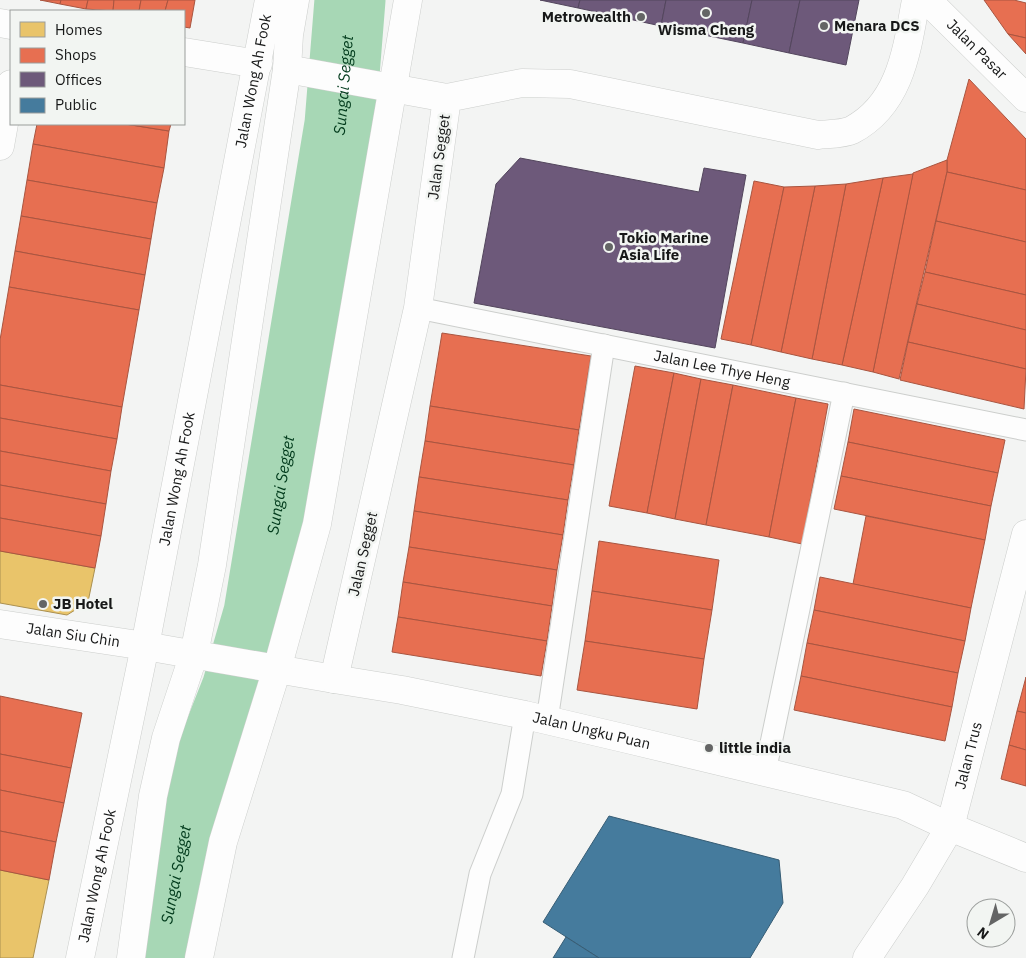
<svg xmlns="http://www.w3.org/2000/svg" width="1026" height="958" font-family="'IBM Plex Sans',sans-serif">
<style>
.homes{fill:#e9c46a;stroke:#aa9051}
.shops{fill:#e76f51;stroke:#a95540}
.offices{fill:#6d597a;stroke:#53465d}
.public{fill:#457b9d;stroke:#375d75}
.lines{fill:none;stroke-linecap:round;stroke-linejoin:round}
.river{stroke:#a7d7b5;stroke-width:71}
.service-casing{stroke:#cccecc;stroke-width:23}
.pedestrian-casing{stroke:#cccecc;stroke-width:29}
.minor-casing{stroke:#cccecc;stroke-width:29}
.tertiary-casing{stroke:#cccecc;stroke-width:29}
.primary-casing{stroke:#cccecc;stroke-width:29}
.service{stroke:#fdfdfd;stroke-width:21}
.pedestrian{stroke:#fdfdfd;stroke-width:28}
.minor{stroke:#fdfdfd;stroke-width:28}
.tertiary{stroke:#fdfdfd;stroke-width:28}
.primary{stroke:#fdfdfd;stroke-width:28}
.poi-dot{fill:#646565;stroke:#f2f5f2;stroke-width:2}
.labels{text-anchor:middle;stroke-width:5;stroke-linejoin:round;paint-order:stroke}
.poi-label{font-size:15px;font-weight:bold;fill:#171818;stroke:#f2f5f2;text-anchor:start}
.street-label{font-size:15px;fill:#171818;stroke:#f2f5f2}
.water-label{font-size:16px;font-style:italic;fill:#013a1b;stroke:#f2f5f2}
</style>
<rect width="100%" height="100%" fill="#f3f4f3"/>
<g class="homes">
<path d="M0 551 95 568 88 602 67 615 0 603Z"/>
<path d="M0 870 49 880 33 958H0Z"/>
</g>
<g class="shops">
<path d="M40 0H61L60 4Z"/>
<path d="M61 0H88L86 9 60 4Z"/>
<path d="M88 0H114L113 11 86 9Z"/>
<path d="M114 0H141L139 11H113Z"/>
<path d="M141 0H168L165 11H139Z"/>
<path d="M168 0H195L190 28 184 27V11H165Z"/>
<path d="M984 0H1014L1026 3V38L1008 34Z"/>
<path d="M1008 34 1026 38V54Z"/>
<path d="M969 79 1026 139V190L947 172V160Z"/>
<path d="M37 124H125L169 131 164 168 33 144Z"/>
<path d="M125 124H171L169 131Z"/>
<path d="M33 144 164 168 157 203 27 180Z"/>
<path d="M947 160V172L899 379 873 372 913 173Z"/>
<path d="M947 172 1026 190V242L936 221Z"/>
<path d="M913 174 873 372 842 365 883 178Z"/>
<path d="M883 178 842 365 812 359 846 184Z"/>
<path d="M27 180 157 203 151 239 21 216Z"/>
<path d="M754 181 784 187 751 345 721 339Z"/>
<path d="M846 184 812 359 781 352 815 186Z"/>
<path d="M815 186 781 352 751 345 784 187Z"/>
<path d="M21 216 151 239 145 275 15 251Z"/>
<path d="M936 221 1026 242V295L925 272Z"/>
<path d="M15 251 145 275 139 310 9 287Z"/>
<path d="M925 272 1026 295V330L917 304Z"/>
<path d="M9 287 139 310 122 407 0 385V340Z"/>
<path d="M917 304 1026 330V369L908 342Z"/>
<path d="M442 333 591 356 579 430 430 406Z"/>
<path d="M908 342 1026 369 1024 409 900 380Z"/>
<path d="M635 366 674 373 647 513 609 506Z"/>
<path d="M674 373 701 379 675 519 647 513Z"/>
<path d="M701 379 733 385 706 525 675 519Z"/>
<path d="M0 385 122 407 117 439 0 418Z"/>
<path d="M733 385 796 398 769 537 706 525Z"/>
<path d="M796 398 828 404 802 544 769 537Z"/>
<path d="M430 406 579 430 574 465 425 441Z"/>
<path d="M854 409 1005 440 998 473 848 442Z"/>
<path d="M0 418 117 439 111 471 0 451Z"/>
<path d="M425 441 574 465 568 500 419 477Z"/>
<path d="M848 442 998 473 991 506 841 476Z"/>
<path d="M0 451 111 471 106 504 0 485Z"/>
<path d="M841 476 991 506 985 540 834 509Z"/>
<path d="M419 477 568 500 563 535 414 511Z"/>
<path d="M0 485 106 504 101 536 0 518Z"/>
<path d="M414 511 563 535 557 570 409 547Z"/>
<path d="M866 516 985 540 971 608 853 584Z"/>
<path d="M0 518 101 536 95 568 0 551Z"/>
<path d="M599 541 719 560 712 610 592 591Z"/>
<path d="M409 547 557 570 552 606 403 582Z"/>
<path d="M820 577 971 608 965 641 814 610Z"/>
<path d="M403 582 552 606 547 641 398 617Z"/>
<path d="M592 591 712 610 704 659 585 641Z"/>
<path d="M814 610 965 641 958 673 807 643Z"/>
<path d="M398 617 547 641 541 676 392 652Z"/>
<path d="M585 641 704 659 697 709 577 690Z"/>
<path d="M807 643 958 673 952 707 801 676Z"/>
<path d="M801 676 952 707 945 741 794 710Z"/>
<path d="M1026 677V713L1017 711Z"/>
<path d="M0 696 82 713 71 768 0 754Z"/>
<path d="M1017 711 1026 713V750L1009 745Z"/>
<path d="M1009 745 1026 750V786L1001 779Z"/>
<path d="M0 754 71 768 64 803 0 790Z"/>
<path d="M0 790 64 803 56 842 0 831Z"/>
<path d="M0 831 56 842 49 880 0 870Z"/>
</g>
<g class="offices">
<path d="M540 0H580L578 8Z"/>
<path d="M580 0H666L661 26 578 8Z"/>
<path d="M666 0H752L743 43 661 26Z"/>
<path d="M752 0H800L789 53 743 43Z"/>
<path d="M800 0H859L846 65 789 53Z"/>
<path d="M520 158 699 192 704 168 746 175 715 348 474 303 496 184Z"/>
</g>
<g class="public">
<path d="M609 816 779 860 783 903 750 958H599L543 922Z"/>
<path d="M566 937 599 958H553Z"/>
</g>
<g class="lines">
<path class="river" id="s1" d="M159 958 187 816 237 689 259 613 340 124 350 0"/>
<g class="service-casing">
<g id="service">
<path id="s2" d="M418 308 1026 430"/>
<path d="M547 720 604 345"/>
<path d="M765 772 844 393"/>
<path d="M463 958 480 874 512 794 525 715"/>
</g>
</g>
<g class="pedestrian-casing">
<g id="pedestrian">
<path d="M287 69 447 98"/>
<path d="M0 146 11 84"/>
<path d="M145 646 334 679"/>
<path d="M131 958 153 796 166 738 194 654 212 565 287 69 289 35 295 0"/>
<path d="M199 958 223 842 277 669 317 524 408 0"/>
</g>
</g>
<g class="minor-casing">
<g id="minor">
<path id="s3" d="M916 0C907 49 901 104 852 130 844 134 828 134 818 135L570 84 522 83 447 98 418 308 334 679 402 690 525 715 623 738 903 805 950 827"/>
<path id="s4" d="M927 0 1026 98"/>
<path d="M0 23 11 25"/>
<path d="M184 52 258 64"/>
<path id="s5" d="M0 624 145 646"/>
</g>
</g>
<g class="tertiary-casing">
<g id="tertiary">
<path d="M950 827 1026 858"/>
<path id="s6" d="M867 958 915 886 950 827 1026 534"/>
</g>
</g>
<g class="primary-casing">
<g id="primary">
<path id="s7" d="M80 958 145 646 269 0"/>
</g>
</g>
<use href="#service" class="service"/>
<use href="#pedestrian" class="pedestrian"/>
<use href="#minor" class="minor"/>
<use href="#tertiary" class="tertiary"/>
<use href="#primary" class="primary"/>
</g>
<g class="poi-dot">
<circle cx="706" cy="13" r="5"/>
<circle cx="641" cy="17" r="5"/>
<circle cx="824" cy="26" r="5"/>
<circle cx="609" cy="247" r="5"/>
<circle cx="43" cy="604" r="5"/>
<circle cx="709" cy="748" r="5"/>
</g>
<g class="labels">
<g class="poi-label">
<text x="631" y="22" text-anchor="end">Metrowealth</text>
<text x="834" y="31">Menara DCS</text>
<text x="706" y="35" text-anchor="middle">Wisma Cheng</text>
<text x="619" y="243">Tokio Marine<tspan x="619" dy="17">Asia Life</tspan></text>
<text x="53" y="609">JB Hotel</text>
<text x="719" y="753">little india</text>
</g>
<g class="street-label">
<text dy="5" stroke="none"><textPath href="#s4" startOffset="70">Jalan Pasar</textPath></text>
<text dy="5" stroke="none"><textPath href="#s7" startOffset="894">Jalan Wong Ah Fook</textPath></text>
<text transform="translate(439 157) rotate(-82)" y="5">Jalan Segget</text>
<text dy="5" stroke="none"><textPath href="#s2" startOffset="310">Jalan Lee Thye Heng</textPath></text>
<text dy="5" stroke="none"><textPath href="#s7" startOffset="489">Jalan Wong Ah Fook</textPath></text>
<text transform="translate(363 554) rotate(-77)" y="5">Jalan Segget</text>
<text dy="5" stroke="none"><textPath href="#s5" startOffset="74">Jalan Siu Chin</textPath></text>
<text dy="5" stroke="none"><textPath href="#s3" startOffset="1418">Jalan Ungku Puan</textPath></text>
<text dy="5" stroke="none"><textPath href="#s6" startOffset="229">Jalan Trus</textPath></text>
<text dy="5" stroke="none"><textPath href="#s7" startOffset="84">Jalan Wong Ah Fook</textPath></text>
</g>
<g class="water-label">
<text dy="6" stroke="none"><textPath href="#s1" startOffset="895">Sungai Segget</textPath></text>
<text dy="6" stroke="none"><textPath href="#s1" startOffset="490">Sungai Segget</textPath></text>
<text dy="6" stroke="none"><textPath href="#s1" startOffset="85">Sungai Segget</textPath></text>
</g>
</g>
<rect x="10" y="10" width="175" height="115" fill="#f2f5f2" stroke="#9a9d9b"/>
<rect x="20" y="22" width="25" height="15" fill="#e9c46a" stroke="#9a9d9b"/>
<text x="55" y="35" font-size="15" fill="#171818">Homes</text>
<rect x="20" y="48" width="25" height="15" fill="#e76f51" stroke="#9a9d9b"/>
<text x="55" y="60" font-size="15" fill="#171818">Shops</text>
<rect x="20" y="72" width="25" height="15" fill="#6d597a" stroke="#9a9d9b"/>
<text x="55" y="85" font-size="15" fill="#171818">Offices</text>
<rect x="20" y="98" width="25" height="15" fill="#457b9d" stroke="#9a9d9b"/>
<text x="55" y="110" font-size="15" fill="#171818">Public</text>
<g transform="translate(991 923) rotate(218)"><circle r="24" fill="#f2f5f2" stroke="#9a9d9b"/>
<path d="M0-4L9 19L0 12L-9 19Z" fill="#646565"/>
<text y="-8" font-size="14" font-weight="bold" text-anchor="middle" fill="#171818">N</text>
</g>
</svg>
